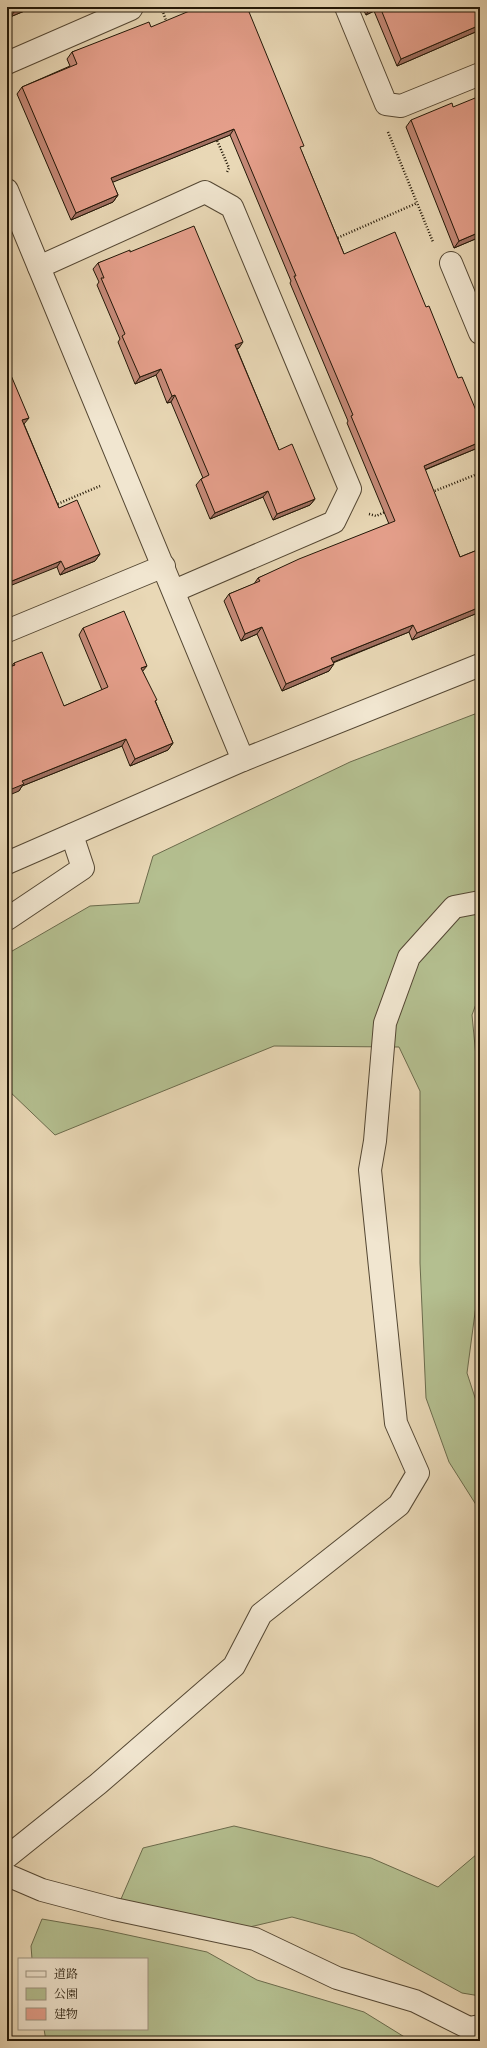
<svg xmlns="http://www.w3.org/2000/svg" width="487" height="2048" font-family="'Sorts Mill Goudy','Noto Serif JP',serif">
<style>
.green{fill:#b4bf90;stroke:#6b6b4c}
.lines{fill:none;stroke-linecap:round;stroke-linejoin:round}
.minor-casing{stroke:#544733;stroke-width:24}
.path{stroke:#221707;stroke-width:2.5;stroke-dasharray:1 2;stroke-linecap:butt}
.minor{stroke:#f1e6d0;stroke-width:22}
.wall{fill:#c58978;stroke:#221707}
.shaded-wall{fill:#a06f61;stroke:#221707}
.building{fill:#e59f8b;stroke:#221707}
</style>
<rect width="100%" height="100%" fill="#e9d8b6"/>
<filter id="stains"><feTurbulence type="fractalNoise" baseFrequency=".005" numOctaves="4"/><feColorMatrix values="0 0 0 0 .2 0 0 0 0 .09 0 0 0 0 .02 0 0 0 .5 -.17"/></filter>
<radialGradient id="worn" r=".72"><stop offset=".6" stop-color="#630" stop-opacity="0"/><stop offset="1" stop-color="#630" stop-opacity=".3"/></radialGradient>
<g class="green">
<path d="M480 712V993L472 1015 480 1098V1275L467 1373 480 1413V1511L449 1462 426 1398 420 1263V1091L399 1047 274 1046 55 1135 7 1089V954L90 906 139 903 153 856 350 762Z"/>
<path d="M234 1826 371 1858 438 1887 477 1854 480 1847V1996L462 1993 354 1934 292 1917 199 1939 121 1899 143 1848Z"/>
<path d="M42 1919 100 1929 207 1952 257 1980 364 2012 411 2041H46L44 2029H147V1959H32L31 1946Z"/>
</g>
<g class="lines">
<g class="minor-casing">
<g id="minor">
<path d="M346 7 386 104 401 106 480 74"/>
<path d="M7 63 131 9 132 7"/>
<path d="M7 190 243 760"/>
<path d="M451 263 480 333"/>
<path d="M39 267 205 192 232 207 350 489 334 522 174 591"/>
<path d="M7 631 164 566"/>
<path d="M7 863 243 760 480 665"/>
<path d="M7 919 83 868 72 835"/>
<path d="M7 1857 98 1784 234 1666 261 1614 399 1505 418 1473 396 1423 370 1170 375 1141 385 1023 409 957 454 907 480 902"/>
<path d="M7 1875 42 1890 114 1909 255 1939 337 1978 415 2001 469 2028 480 2026"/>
</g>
</g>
<g class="path">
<path d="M159 9 163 12 167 23"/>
<path d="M388 132 433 242"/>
<path d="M216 138 229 168 227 172"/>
<path d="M335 239 417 203"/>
<path d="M432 492 480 473"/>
<path d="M55 505 100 486"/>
<path d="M369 514 376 516 385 512"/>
</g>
<use href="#minor" class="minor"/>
</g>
<g class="wall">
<path d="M7 7H34L10 17Z"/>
<path d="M362 7H480V30L397 66 374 11 366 15Z"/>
<path d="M151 27 301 150 344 254 480 447 425 470 460 557 480 549V613V612L412 640 409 632 333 663 329 671 282 691 257 634 241 641 224 601 229 594 254 584 258 578 389 524 347 423 348 421 290 283 291 281 230 135 112 182 118 195 113 202 71 220 17 94 22 87 70 66 67 59 72 52Z"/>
<path d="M411 120 480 237 454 248 406 127Z"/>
<path d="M130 252 239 348 237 349 279 450 315 499 310 505 273 520 263 497 210 519 196 485 201 479 203 478 171 402 167 403 156 375 135 384 118 342 120 339 97 285 99 282 93 269 98 263Z"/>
<path d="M7 374 24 424 59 508 100 554 95 561 60 575 57 567Z"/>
<path d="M83 628 143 672 173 743 168 750 130 766 122 746 22 786 19 791 11 667 14 663 64 706 102 690 79 635Z"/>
</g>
<g class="shaded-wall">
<path d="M7 7H10L7 11Z"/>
<path d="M24 7H34L10 17 15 11Z"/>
<path d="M374 7H377L374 11 366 15 370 8Z"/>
<path d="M480 25V30L397 66 401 59Z"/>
<path d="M234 129 230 135 106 185 111 178Z"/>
<path d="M118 195 113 202 71 220 76 213Z"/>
<path d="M480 232V237L454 248 459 241Z"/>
<path d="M243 342 239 348 231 351 235 345Z"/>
<path d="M161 369 156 375 135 384 140 377Z"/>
<path d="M175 395 171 402 167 403 172 396Z"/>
<path d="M29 418 24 424 17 427 22 420Z"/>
<path d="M480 442V447L419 472 424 466Z"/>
<path d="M268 491 263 497 210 519 215 513Z"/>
<path d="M315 499 310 505 273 520 277 514Z"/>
<path d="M100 554 95 561 60 575 65 569Z"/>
<path d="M61 561 57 567 7 587V583Z"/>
<path d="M480 607V612L412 640 417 633Z"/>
<path d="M413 625 409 632 326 665 331 658Z"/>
<path d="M262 627 257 634 241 641 245 634Z"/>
<path d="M334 664 329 671 282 691 286 684Z"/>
<path d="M147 666 142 672 141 668Z"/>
<path d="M126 739 122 746 22 786 19 791 7 796V791L22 781Z"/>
<path d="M173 743 168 750 130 766 135 759Z"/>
</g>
<g class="building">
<path d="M13 7H24L15 11Z"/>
<path d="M199 7H247L304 146 300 147 344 254 395 232 426 307 429 306 458 378 462 377 480 420V442L424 466 460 557 480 549V607L417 633 413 625 331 658 334 664 286 684 262 627 245 634 229 594 260 581 258 578 299 559 395 521 351 416 353 415 294 276H296L234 129 111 178 118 195 76 213 22 87 77 64 72 52 149 22 151 27Z"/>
<path d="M380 7H480V25L401 59Z"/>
<path d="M480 96V232L459 241 411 120 452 103 453 107Z"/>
<path d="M194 226 243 342 235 345 279 450 292 444 315 499 277 514 268 491 215 513 201 479 209 475 175 395 172 396 161 369 140 377 122 336 125 334 101 278H104L98 263 130 250V252Z"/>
<path d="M10 373 29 418 22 420 59 508 77 500 100 554 65 569 61 561 7 583V374Z"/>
<path d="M124 611 147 666 141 668 157 700 155 701 173 743 135 759 126 739 22 781 24 784 7 791V668L15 665 14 663 42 652 64 706 108 687 83 628Z"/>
</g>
<rect width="487" height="2048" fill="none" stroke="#e9d8b6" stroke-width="24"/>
<rect x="8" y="8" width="471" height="2032" fill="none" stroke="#221707" stroke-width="2"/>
<rect x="12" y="12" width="463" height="2024" fill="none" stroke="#221707"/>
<rect x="18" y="1958" width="130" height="72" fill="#f1e6d0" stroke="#9e9380"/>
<rect x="26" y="1971" width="20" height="6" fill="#f1e6d0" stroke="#9e9380"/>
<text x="54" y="1978" font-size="12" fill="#221707">道路</text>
<rect x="26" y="1988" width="20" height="12" fill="#b4bf90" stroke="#9e9380"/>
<text x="54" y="1998" font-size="12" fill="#221707">公園</text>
<rect x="26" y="2008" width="20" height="12" fill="#e59f8b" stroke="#9e9380"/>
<text x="54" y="2018" font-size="12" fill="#221707">建物</text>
<rect width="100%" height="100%" filter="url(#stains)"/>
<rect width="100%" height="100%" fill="url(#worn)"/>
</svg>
